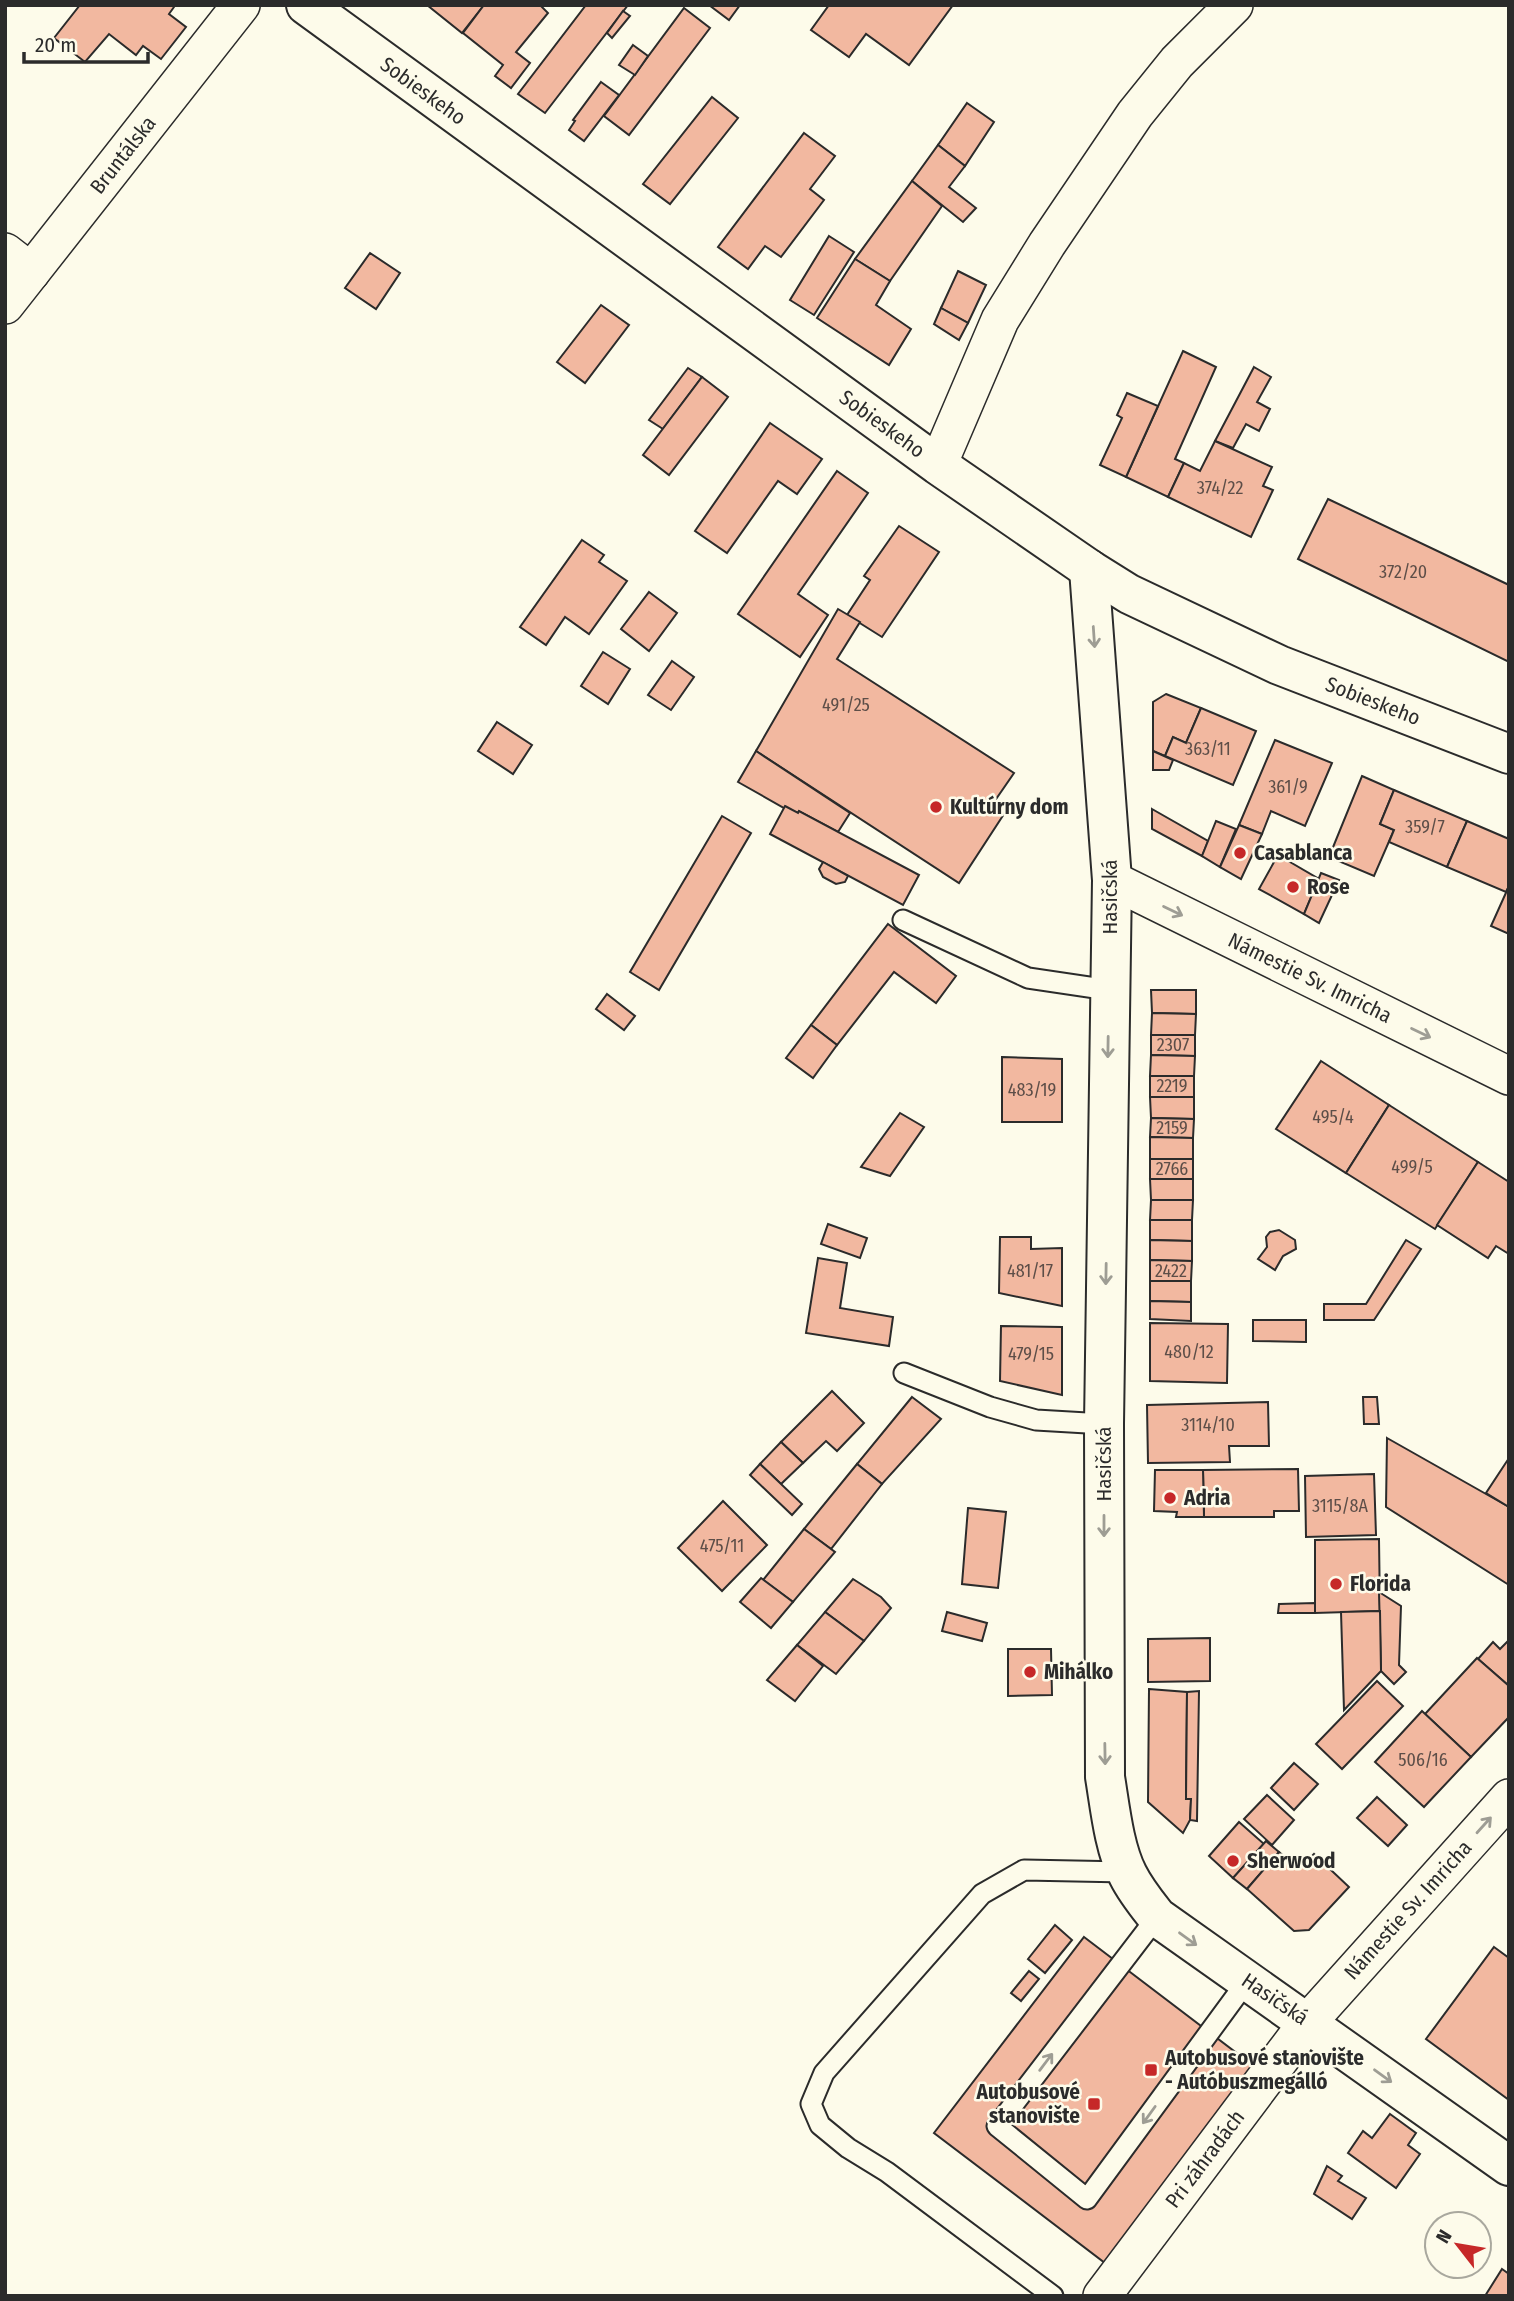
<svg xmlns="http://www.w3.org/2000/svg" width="1514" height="2301" font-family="'Fira Sans Condensed',sans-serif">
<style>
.building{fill:#f2b8a0;stroke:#2b2b2b;stroke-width:2}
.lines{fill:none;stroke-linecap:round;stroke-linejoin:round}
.lane-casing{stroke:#2b2b2b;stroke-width:23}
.street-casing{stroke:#2b2b2b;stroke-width:40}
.secondary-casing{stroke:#2b2b2b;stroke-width:42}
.lane{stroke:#fdfbea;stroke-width:19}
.street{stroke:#fdfbea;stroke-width:37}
.secondary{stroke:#fdfbea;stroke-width:38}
.oneway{stroke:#9e9d94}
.poi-dot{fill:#c62828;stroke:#fdfbea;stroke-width:2.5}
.labels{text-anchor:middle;stroke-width:5;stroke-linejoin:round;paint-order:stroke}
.number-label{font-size:18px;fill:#5d4e48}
.street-label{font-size:21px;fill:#2b2b2b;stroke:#fdfbea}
.poi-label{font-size:21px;font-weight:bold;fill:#2b2b2b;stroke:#fdfbea;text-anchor:start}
</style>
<rect width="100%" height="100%" fill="#fdfbea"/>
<g class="building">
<path d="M80 5H173L174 7 169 14 186 27 161 59 143 46 136 55 109 34 85 62 54 38Z"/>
<path d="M427 5H484L462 33Z"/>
<path d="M484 5H540L548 13 516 52 530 63 511 88 495 76 503 65 463 33Z"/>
<path d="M586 5H628L545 113 518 94Z"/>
<path d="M709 5H740L729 20Z"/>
<path d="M829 5H953L909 65 866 34 849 57 811 30Z"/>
<path d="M684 8 710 28 629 135 604 116Z"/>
<path d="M623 11 630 16 612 38 607 33Z"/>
<path d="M633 45 648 56 635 75 619 65Z"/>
<path d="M601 82 619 95 584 141 569 130 575 121 573 120Z"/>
<path d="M712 97 738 118 670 204 643 184Z"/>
<path d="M967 103 994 122 965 166 938 145Z"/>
<path d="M804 133 835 156 810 189 824 200 781 257 765 246 748 269 718 247Z"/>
<path d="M938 145 965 166 949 187 976 208 963 222 912 181Z"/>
<path d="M912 181 942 206 890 281 855 259Z"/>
<path d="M829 236 854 252 814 315 790 300Z"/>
<path d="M370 253 400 273 376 309 345 288Z"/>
<path d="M855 259 890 281 876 305 911 329 889 365 817 318Z"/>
<path d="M958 271 986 285 968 323 941 308Z"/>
<path d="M601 305 629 325 585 383 557 362Z"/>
<path d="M941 308 968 323 959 340 934 324Z"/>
<path d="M1183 351 1216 367 1175 459 1184 463 1168 497 1126 477Z"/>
<path d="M1254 367 1271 377 1257 402 1270 409 1259 431 1246 424 1233 448 1215 441Z"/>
<path d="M688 368 702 377 663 429 649 420Z"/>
<path d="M702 377 728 397 669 475 643 455Z"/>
<path d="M1127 393 1158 406 1126 477 1100 465 1122 418 1117 415Z"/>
<path d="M770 423 822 459 797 494 778 481 727 553 695 531Z"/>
<path d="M1215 441 1272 467 1263 486 1273 490 1251 537 1168 497 1184 463 1200 471Z"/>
<path d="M837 471 868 493 798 594 828 615 800 657 738 614Z"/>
<path d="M1328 499 1509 585V662L1298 559Z"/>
<path d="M899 526 939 552 882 637 847 615 870 580 864 576Z"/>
<path d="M582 540 604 555 599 562 627 581 589 634 565 617 546 645 520 627Z"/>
<path d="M649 592 677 613 649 651 621 629Z"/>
<path d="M838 609 860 622 837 659 1014 773 992 805 1004 814 959 883 756 751Z"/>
<path d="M603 652 630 669 608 704 581 686Z"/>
<path d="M672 661 694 677 671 710 648 695Z"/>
<path d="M1166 694 1201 708 1186 743 1173 737 1165 756 1153 751V702Z"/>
<path d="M1201 708 1256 731 1233 785 1165 756 1173 737 1186 743Z"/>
<path d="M497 722 532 745 513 774 478 751Z"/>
<path d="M1275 740 1332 763 1305 826 1271 811 1262 834 1239 825Z"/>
<path d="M756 751 850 813 838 832 799 811 798 813 784 808 738 782Z"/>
<path d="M1153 751 1173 760 1169 770H1153Z"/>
<path d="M1362 776 1394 790 1380 824 1394 830 1374 876 1329 857Z"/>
<path d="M1394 790 1467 821 1447 867 1389 842 1394 830 1380 824Z"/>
<path d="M785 806 798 813 799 811 919 875 903 905 770 834Z"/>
<path d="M1152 809 1208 841 1202 856 1152 829Z"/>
<path d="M722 816 751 833 659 990 630 972Z"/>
<path d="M1216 821 1236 829 1220 867 1202 856Z"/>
<path d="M1467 821 1509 839V886L1506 892 1447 867Z"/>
<path d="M1239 825 1262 834 1241 879 1220 867Z"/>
<path d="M1278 855 1319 879 1304 914 1259 889Z"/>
<path d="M823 862 848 876 845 882 836 884 823 877 819 869Z"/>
<path d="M1321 873 1339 880 1319 923 1304 914Z"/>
<path d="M1509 886V934L1491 926Z"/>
<path d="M888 924 956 976 936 1003 894 972 837 1045 811 1025Z"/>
<path d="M1151 990H1196V1014L1152 1013Z"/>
<path d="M607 994 635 1016 624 1030 596 1009Z"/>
<path d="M1152 1013 1196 1014 1195 1035H1151Z"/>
<path d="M811 1025 837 1045 813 1078 786 1058Z"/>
<path d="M1151 1035H1195V1056L1151 1055Z"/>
<path d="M1151 1055 1195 1056 1194 1076H1150Z"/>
<path d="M1002 1057 1062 1059V1122H1002Z"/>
<path d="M1321 1061 1389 1105 1346 1173 1276 1129Z"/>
<rect x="1150" y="1076" width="44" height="21"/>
<path d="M1150 1097H1194V1119L1151 1118Z"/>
<path d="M1389 1105 1478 1162 1435 1229 1346 1173Z"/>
<path d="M900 1113 924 1127 890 1176 861 1167Z"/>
<path d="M1151 1118 1194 1119 1193 1138 1150 1137Z"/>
<path d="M1150 1137 1193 1138V1159H1150Z"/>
<rect x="1150" y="1159" width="43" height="20"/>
<path d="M1478 1162 1509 1182V1254L1496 1246 1488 1258 1437 1225Z"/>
<path d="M1150 1179H1193V1200H1151Z"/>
<path d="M1151 1200H1193L1192 1220H1150Z"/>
<path d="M1150 1220H1192V1241L1150 1240Z"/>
<path d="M828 1224 867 1238 860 1258 821 1244Z"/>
<path d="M1279 1230 1295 1240 1296 1249 1283 1256 1275 1270 1258 1259 1267 1247 1266 1237 1270 1232Z"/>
<path d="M1000 1237H1031V1249L1062 1248V1306L999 1293Z"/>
<path d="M1150 1240 1192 1241V1261L1150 1260Z"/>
<path d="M1406 1240 1421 1249 1374 1320H1324V1304H1366Z"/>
<path d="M818 1258 847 1263 840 1308 893 1317 889 1346 806 1333Z"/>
<path d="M1150 1260 1192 1261 1191 1281H1150Z"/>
<path d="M1150 1281H1191V1302L1150 1301Z"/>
<path d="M1150 1301 1191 1302V1321L1150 1319Z"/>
<path d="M1253 1320H1306V1342L1253 1341Z"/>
<path d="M1150 1323 1228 1324 1227 1383 1150 1381Z"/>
<path d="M1001 1326 1062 1327V1395L1000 1381Z"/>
<path d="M832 1391 864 1423 837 1451 826 1441 803 1463 781 1442Z"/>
<path d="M912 1397 941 1419 882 1484 857 1464Z"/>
<path d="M1363 1397H1377L1379 1424H1364Z"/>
<path d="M1268 1402 1269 1446H1229L1230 1462 1148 1463 1147 1405Z"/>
<path d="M1387 1438 1509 1507V1585L1386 1507Z"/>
<path d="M781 1442 803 1463 781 1484 760 1464Z"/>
<path d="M1509 1458V1507L1486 1493Z"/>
<path d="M760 1464 802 1504 792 1515 750 1475Z"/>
<path d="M857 1464 882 1484 831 1549 804 1529Z"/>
<path d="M1298 1469 1299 1511H1274V1517H1204L1203 1470Z"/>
<path d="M1155 1470H1203L1204 1517H1176L1177 1512 1154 1511Z"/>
<path d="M1374 1474 1376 1535 1306 1537 1305 1476Z"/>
<path d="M723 1501 767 1545 722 1591 678 1548Z"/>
<path d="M968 1508 1006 1512 998 1588 962 1584Z"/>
<path d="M804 1529 835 1552 793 1602 763 1580Z"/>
<path d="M1379 1539 1380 1611 1315 1613V1540Z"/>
<path d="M761 1578 793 1602 771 1628 740 1602Z"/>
<path d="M853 1579 881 1597 891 1608 864 1641 825 1612Z"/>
<path d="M1379 1592 1401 1606 1399 1665 1406 1672 1394 1684 1381 1671Z"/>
<path d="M1315 1603V1613H1278L1279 1604Z"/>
<path d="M1380 1611 1381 1671 1344 1710 1341 1612Z"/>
<path d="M825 1612 864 1641 836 1674 797 1645Z"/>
<path d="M947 1612 987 1623 982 1641 942 1631Z"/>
<path d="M1210 1638V1681L1148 1682V1639Z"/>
<path d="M1509 1640V1686L1478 1659 1493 1642 1500 1649Z"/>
<path d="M797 1645 823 1666 795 1701 767 1680Z"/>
<path d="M1008 1649H1051L1052 1695 1008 1696Z"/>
<path d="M1477 1658 1509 1686V1717L1471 1757 1425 1714Z"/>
<path d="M1377 1681 1403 1706 1342 1769 1316 1744Z"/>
<path d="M1149 1689 1187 1692 1186 1799H1191L1190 1820 1183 1833 1148 1802Z"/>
<path d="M1199 1691 1197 1821 1190 1820 1191 1799H1186L1187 1692Z"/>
<path d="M1422 1711 1471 1757 1424 1807 1375 1762Z"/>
<path d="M1294 1763 1318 1784 1294 1810 1271 1788Z"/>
<path d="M1267 1795 1294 1820 1272 1845 1244 1819Z"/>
<path d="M1377 1797 1407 1825 1388 1846 1357 1818Z"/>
<path d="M1239 1822 1264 1844 1233 1878 1209 1856Z"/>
<path d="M1266 1841 1279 1852 1247 1889 1233 1878Z"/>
<path d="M1279 1852 1299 1869 1314 1854 1349 1887 1309 1930 1294 1931 1247 1889Z"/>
<path d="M1055 1925 1072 1940 1045 1973 1028 1959Z"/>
<path d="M1084 1937 1255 2067 1105 2263 934 2133Z"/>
<path d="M1494 1947 1509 1958V2100L1426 2039Z"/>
<path d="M1029 1971 1039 1979 1021 2001 1011 1993Z"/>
<path d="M1390 2114 1416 2133 1408 2145 1420 2154 1396 2188 1348 2153 1363 2131 1372 2138Z"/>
<path d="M1327 2166 1342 2176 1338 2181 1366 2198 1352 2219 1314 2194Z"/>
<path d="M1502 2269 1509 2274V2296H1485Z"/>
</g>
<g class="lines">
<g class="lane-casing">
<g id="lane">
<path d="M903 920 1028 978 1109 990"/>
<path d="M904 1373 990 1407 1036 1420 1104 1424"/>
<path d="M1157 1917 997 2126 1087 2199 1247 1981"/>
<path d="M1053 2296 887 2172 848 2148 820 2125 811 2104 824 2073 982 1894 1024 1870 1126 1872"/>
</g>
</g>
<g class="street-casing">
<g id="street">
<path d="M5 252 31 272"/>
<path d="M5 305 241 5"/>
<path d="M938 465 1000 320 1047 244 1135 114 1177 62 1234 5"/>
<path d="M1112 880 1509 1076"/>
<path d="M1102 2296 1308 2022 1509 1798"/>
</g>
</g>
<g class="secondary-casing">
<g id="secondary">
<path d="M306 5 938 465 1089 569 1129 594 1279 665 1509 754"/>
<path d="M1089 569 1112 880 1104 1424 1105 1777C1110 1807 1114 1848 1128 1875 1136 1891 1146 1903 1157 1917L1509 2166"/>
</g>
</g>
<use href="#lane" class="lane"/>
<use href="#street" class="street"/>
<use href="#secondary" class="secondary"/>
</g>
<defs><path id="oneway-shaft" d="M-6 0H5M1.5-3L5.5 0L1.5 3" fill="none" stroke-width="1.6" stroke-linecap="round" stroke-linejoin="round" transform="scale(1.75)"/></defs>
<g class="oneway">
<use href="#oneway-shaft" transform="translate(1094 637) rotate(86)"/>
<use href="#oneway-shaft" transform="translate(1173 911) rotate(26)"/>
<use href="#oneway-shaft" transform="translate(1421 1033) rotate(26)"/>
<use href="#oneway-shaft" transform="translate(1108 1047) rotate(91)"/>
<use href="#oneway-shaft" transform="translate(1106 1274) rotate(91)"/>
<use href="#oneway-shaft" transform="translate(1104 1526) rotate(90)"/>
<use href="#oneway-shaft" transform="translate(1105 1754) rotate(89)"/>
<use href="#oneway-shaft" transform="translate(1484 1825) rotate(-48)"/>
<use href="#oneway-shaft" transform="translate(1188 1939) rotate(36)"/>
<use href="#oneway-shaft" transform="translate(1046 2062) rotate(-53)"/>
<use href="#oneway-shaft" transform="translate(1383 2076) rotate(36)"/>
<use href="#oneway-shaft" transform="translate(1149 2115) rotate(126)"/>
</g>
<g class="poi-dot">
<circle cx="936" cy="807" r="7"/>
<circle cx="1240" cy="853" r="7"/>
<circle cx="1293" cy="887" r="7"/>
<circle cx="1170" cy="1498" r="7"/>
<circle cx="1336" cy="1584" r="7"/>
<circle cx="1030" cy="1672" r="7"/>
<circle cx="1233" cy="1861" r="7"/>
<rect x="1144" y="2063" width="14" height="14" rx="3.5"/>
<rect x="1087" y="2097" width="14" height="14" rx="3.5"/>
</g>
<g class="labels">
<g class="number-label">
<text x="1220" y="494">374/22</text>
<text x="1403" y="578">372/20</text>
<text x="846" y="711">491/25</text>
<text x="1208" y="755">363/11</text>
<text x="1288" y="793">361/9</text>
<text x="1425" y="833">359/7</text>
<text x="1173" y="1051">2307</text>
<text x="1172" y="1092">2219</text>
<text x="1032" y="1096">483/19</text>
<text x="1333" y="1123">495/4</text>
<text x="1172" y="1134">2159</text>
<text x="1412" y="1173">499/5</text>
<text x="1172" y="1175">2766</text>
<text x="1030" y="1277">481/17</text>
<text x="1171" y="1277">2422</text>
<text x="1189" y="1358">480/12</text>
<text x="1031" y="1360">479/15</text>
<text x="1208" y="1431">3114/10</text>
<text x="1340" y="1512">3115/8A</text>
<text x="722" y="1552">475/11</text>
<text x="1423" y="1766">506/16</text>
</g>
<g class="street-label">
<text transform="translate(423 91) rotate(36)" y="7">Sobieskeho</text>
<text transform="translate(123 155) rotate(-52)" y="7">Bruntálska</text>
<text transform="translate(882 424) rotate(36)" y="7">Sobieskeho</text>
<text transform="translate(1373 701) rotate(21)" y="7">Sobieskeho</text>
<text transform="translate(1110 897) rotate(-90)" y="7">Hasičská</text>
<text transform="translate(1310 978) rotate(26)" y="7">Námestie Sv. Imricha</text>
<text transform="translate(1104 1464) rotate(-90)" y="7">Hasičská</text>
<text transform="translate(1408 1910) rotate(-48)" y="7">Námestie Sv. Imricha</text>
<text transform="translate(1275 1999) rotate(34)" y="7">Hasičská</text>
<text transform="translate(1205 2159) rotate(-53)" y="7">Pri záhradách</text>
</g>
<g class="poi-label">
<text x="950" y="814">Kultúrny dom</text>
<text x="1254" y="860">Casablanca</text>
<text x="1307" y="894">Rose</text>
<text x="1184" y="1505">Adria</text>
<text x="1350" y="1591">Florida</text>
<text x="1044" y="1679">Mihálko</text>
<text x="1247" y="1868">Sherwood</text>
<text x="1165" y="2065">Autobusové stanovište<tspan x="1165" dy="24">- Autóbuszmegálló</tspan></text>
<text x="1080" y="2099" text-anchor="end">Autobusové<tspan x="1080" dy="24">stanovište</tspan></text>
</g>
</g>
<rect width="1514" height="2301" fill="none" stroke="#2b2b2b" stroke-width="14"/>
<g transform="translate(1458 2245) rotate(301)"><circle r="33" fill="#fdfbea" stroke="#a9a89e" stroke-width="2"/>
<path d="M0-5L12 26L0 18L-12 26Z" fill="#c62828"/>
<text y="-10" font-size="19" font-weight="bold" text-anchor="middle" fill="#2b2b2b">N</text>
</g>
<path d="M24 52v10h124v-10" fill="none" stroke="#2b2b2b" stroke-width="3.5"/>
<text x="35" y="52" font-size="21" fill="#2b2b2b" stroke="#fdfbea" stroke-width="5" paint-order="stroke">20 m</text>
</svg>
